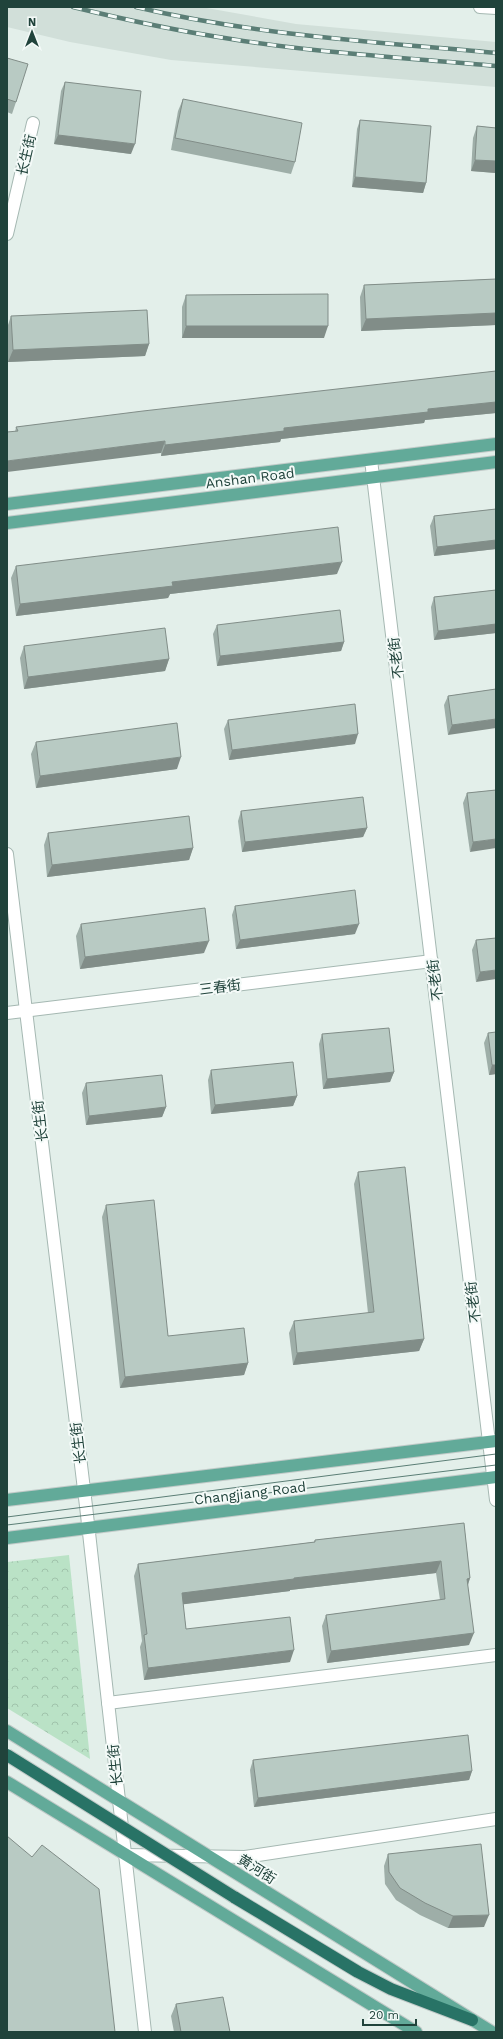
<svg xmlns="http://www.w3.org/2000/svg" width="503" height="2039" font-family="'Work Sans','Noto Sans SC',sans-serif">
<style>
.built{fill:#d1dfd9}
.forest{fill:url(#forest-crowns)}
.lines{fill:none;stroke-linecap:round;stroke-linejoin:round}
.minor-casing{stroke:#a5b8b2;stroke-width:14}
.major-casing{stroke:#c1cac8;stroke-width:14}
.highway-casing{stroke:#c1cac8;stroke-width:14}
.minor{stroke:#fff;stroke-width:12}
.major{stroke:#62aa99;stroke-width:12}
.highway{stroke:#287366;stroke-width:12}
.tram{stroke:#5b7e76;stroke-width:1}
.rail-casing{stroke:#5b7e76;stroke-width:4.5}
.rail{stroke:#f4faf8;stroke-width:3;stroke-dasharray:9;stroke-linecap:butt}
.highway-bridge-casing{stroke:#c1cac8;stroke-width:14;stroke-linecap:butt}
.highway-bridge{stroke:#287366;stroke-width:12}
.wall{fill:#9eaea8}
.shaded-wall{fill:#818d88}
.building{fill:#b8cac3;stroke:#818d88}
.labels{text-anchor:middle;stroke-width:4;stroke-linejoin:round;paint-order:stroke}
.street-label{font-size:14px;fill:#20433b;stroke:#f4faf8}
</style>
<defs>
<pattern id="forest-crowns" width="20" height="18" patternUnits="userSpaceOnUse"><rect width="20" height="18" fill="#bae2c6"/><path d="M2 6a3 3 0 1 1 6 0M12 15a3 3 0 1 1 6 0" fill="none" stroke="#a0c3ab"/></pattern>
</defs>
<rect width="100%" height="100%" fill="#e3efea"/>
<path class="built" d="M7 7H201L296 24 496 42V87L171 60 70 42 7 27Z"/>
<path class="forest" d="M69 1555 90 1759 7 1708V1562Z"/>
<g class="lines">
<g class="minor-casing">
<g id="minor">
<path d="M480 7 496 8"/>
<path d="M7 234 33 123"/>
<path d="M371 460 496 1500"/>
<path d="M7 854 86 1506 145 2032"/>
<path d="M7 1013 432 961"/>
<path d="M108 1703 496 1655"/>
<path d="M126 1855 245 1857 496 1819"/>
</g>
</g>
<g class="major-casing">
<g id="major">
<path d="M7 504 496 444"/>
<path d="M7 523 496 462"/>
<path d="M7 1500 496 1441"/>
<path d="M7 1538 496 1477"/>
<path d="M7 1731 492 2032"/>
<path d="M7 1782 416 2032"/>
</g>
</g>
<g class="highway-casing">
<path id="highway" d="M234 1897 358 1972 391 1989 472 2020"/>
</g>
<use href="#minor" class="minor"/>
<use href="#major" class="major"/>
<use href="#highway" class="highway"/>
<g class="tram">
<path d="M7 1517 496 1454"/>
<path d="M7 1525 496 1465"/>
</g>
<g class="rail-casing">
<g id="rail">
<path d="M73 7C126 20 178 31 231 39 318 53 408 58 496 66"/>
<path d="M136 7C254 35 376 42 496 53"/>
</g>
</g>
<use href="#rail" class="rail"/>
<g class="highway-bridge-casing">
<path id="highway-bridge" d="M7 1755 234 1897"/>
</g>
<use href="#highway-bridge" class="highway-bridge"/>
</g>
<g class="wall">
<path d="M7 58 16 102 12 114 7 112Z"/>
<path d="M65 82 131 154 54 144 61 91Z"/>
<path d="M183 99 295 162 291 174 171 150 178 111Z"/>
<path d="M360 120 426 183 423 193 352 187 357 129Z"/>
<path d="M477 126 496 128V173L471 171 473 138Z"/>
<path d="M496 279V325L361 331 360 297 364 285Z"/>
<path d="M186 295 324 338H182V307Z"/>
<path d="M11 316 149 344 145 356 8 362 7 328Z"/>
<path d="M496 371V413L425 420 424 423 281 439 280 442 161 456V453L15 432 16 427Z"/>
<path d="M496 509V549L434 556 430 526 434 516Z"/>
<path d="M16 566 337 574 170 594 168 598 16 616 11 578Z"/>
<path d="M496 590V633L434 640 431 607 434 597Z"/>
<path d="M217 625 344 642 341 651 217 666 213 634Z"/>
<path d="M24 646 169 659 165 671 24 689 20 658Z"/>
<path d="M496 689 448 735 444 705 448 696Z"/>
<path d="M228 720 355 744 229 760 224 729Z"/>
<path d="M36 742 177 769 36 788 31 754Z"/>
<path d="M496 790 470 852 463 803 467 793Z"/>
<path d="M241 811 367 828 363 837 242 852 238 821Z"/>
<path d="M48 833 193 848 189 860 47 877 44 845Z"/>
<path d="M235 906 355 934 236 949 232 915Z"/>
<path d="M81 924 204 953 80 969 76 936Z"/>
<path d="M496 938 476 982 472 950 476 940Z"/>
<path d="M488 1033 496 1074 489 1075 484 1043Z"/>
<path d="M322 1034 394 1072 390 1082 323 1089 319 1044Z"/>
<path d="M211 1070 297 1096 293 1106 211 1114 208 1080Z"/>
<path d="M86 1083 166 1107 162 1117 86 1125 82 1093Z"/>
<path d="M358 1172 424 1339 419 1351 293 1365 289 1333 294 1321 368 1313 354 1184Z"/>
<path d="M106 1205 168 1336 248 1363 244 1375 120 1388 102 1217Z"/>
<path d="M464 1523 470 1578 468 1585 469 1645 327 1663 322 1626 326 1615 440 1600 436 1573 290 1590V1591L183 1604 186 1629 290 1662 144 1680 140 1647 142 1641 134 1576 138 1564 314 1542 315 1540Z"/>
<path d="M253 1760 472 1771 469 1780 254 1807 250 1770Z"/>
<path d="M388 1854 484 1927 448 1928 420 1915 396 1900 385 1884 384 1866Z"/>
<path d="M176 2004 230 2032H174L171 2016Z"/>
</g>
<g class="shaded-wall">
<path d="M58 135 135 144 131 154 54 144Z"/>
<path d="M475 160 496 161V173L471 171Z"/>
<path d="M355 177 426 183 423 193 352 187Z"/>
<path d="M496 313V325L361 331 366 319Z"/>
<path d="M186 326H328L324 338H182Z"/>
<path d="M149 344 145 356 8 362 13 350Z"/>
<path d="M496 402V413L425 420 424 423 281 439 280 442 161 456 165 445 284 428 428 409Z"/>
<path d="M165 441 161 453 7 472V461Z"/>
<path d="M496 540V549L434 556 437 547Z"/>
<path d="M342 562 337 574 170 594 168 598 16 616 20 604 172 582Z"/>
<path d="M496 624V633L434 640 438 631Z"/>
<path d="M344 642 341 651 217 666 220 656Z"/>
<path d="M169 659 165 671 24 689 28 677Z"/>
<path d="M496 719V728L448 735 452 725Z"/>
<path d="M358 734 355 744 229 760 232 750Z"/>
<path d="M181 757 177 769 36 788 40 776Z"/>
<path d="M367 828 363 837 242 852 245 842Z"/>
<path d="M496 839V848L470 852 473 842Z"/>
<path d="M193 848 189 860 47 877 52 865Z"/>
<path d="M359 924 355 934 236 949 240 940Z"/>
<path d="M209 941 204 953 80 969 85 957Z"/>
<path d="M496 970V979L476 982 480 972Z"/>
<path d="M492 1065H496V1074L489 1075Z"/>
<path d="M394 1072 390 1082 323 1089 327 1079Z"/>
<path d="M297 1096 293 1106 211 1114 215 1105Z"/>
<path d="M166 1107 162 1117 86 1125 89 1116Z"/>
<path d="M424 1339 419 1351 293 1365 297 1353Z"/>
<path d="M248 1363 244 1375 120 1388 125 1377Z"/>
<path d="M441 1561 436 1573 290 1590V1591L178 1605 182 1593 294 1578Z"/>
<path d="M470 1578 466 1590 467 1579Z"/>
<path d="M474 1633 469 1645 327 1663 331 1651Z"/>
<path d="M294 1650 290 1662 144 1680 148 1668Z"/>
<path d="M472 1771 469 1780 254 1807 258 1798Z"/>
<path d="M489 1915 484 1927 448 1928 453 1916Z"/>
</g>
<g class="building">
<path d="M7 58 28 64 16 102 7 99Z"/>
<path d="M65 82 141 91 135 144 58 135Z"/>
<path d="M183 99 302 123 295 162 175 138Z"/>
<path d="M360 120 431 126 426 183 355 177Z"/>
<path d="M477 126 496 128V161L475 160Z"/>
<path d="M496 279V313L366 319 364 285Z"/>
<path d="M328 294V326H186V295Z"/>
<path d="M147 310 149 344 13 350 11 316Z"/>
<path d="M496 371V402L428 409V412L284 428V431L165 445V441L7 461V432L18 431 16 427 143 411Z"/>
<path d="M496 509V540L437 547 434 516Z"/>
<path d="M338 527 342 562 172 582 173 586 20 604 16 566Z"/>
<path d="M496 590V624L438 631 434 597Z"/>
<path d="M340 610 344 642 220 656 217 625Z"/>
<path d="M165 628 169 659 28 677 24 646Z"/>
<path d="M496 689V719L452 725 448 696Z"/>
<path d="M355 704 358 734 232 750 228 720Z"/>
<path d="M177 723 181 757 40 776 36 742Z"/>
<path d="M496 790V839L473 842 467 793Z"/>
<path d="M363 797 367 828 245 842 241 811Z"/>
<path d="M189 816 193 848 52 865 48 833Z"/>
<path d="M355 890 359 924 240 940 235 906Z"/>
<path d="M205 908 209 941 85 957 81 924Z"/>
<path d="M496 938V970L480 972 476 940Z"/>
<path d="M389 1028 394 1072 327 1079 322 1034Z"/>
<path d="M496 1032V1065H492L488 1033Z"/>
<path d="M293 1062 297 1096 215 1105 211 1070Z"/>
<path d="M162 1075 166 1107 89 1116 86 1083Z"/>
<path d="M405 1167 424 1339 297 1353 294 1321 374 1312 358 1172Z"/>
<path d="M154 1200 168 1336 244 1328 248 1363 125 1377 106 1205Z"/>
<path d="M464 1523 470 1578 467 1579 474 1633 331 1651 326 1615 445 1599 441 1561 294 1578V1579L182 1593 186 1629 290 1617 294 1650 148 1668 144 1635 147 1634 138 1564 315 1542V1540Z"/>
<path d="M468 1735 472 1771 258 1798 253 1760Z"/>
<path d="M7 1836 32 1857 42 1845 99 1889 115 2032H7Z"/>
<path d="M481 1844 489 1915 453 1916 425 1903 400 1888 389 1872 388 1854Z"/>
<path d="M223 1997 230 2032H181L176 2004Z"/>
</g>
<g class="labels">
<g class="street-label">
<text transform="translate(26 155) rotate(-77)" y="5">长生街</text>
<text transform="translate(250 478) rotate(-7)" y="5">Anshan Road</text>
<text transform="translate(396 658) rotate(-97)" y="5">不老街</text>
<text transform="translate(435 980) rotate(-97)" y="5">不老街</text>
<text transform="translate(220 987) rotate(-7)" y="5">三春街</text>
<text transform="translate(40 1121) rotate(-97)" y="5">长生街</text>
<text transform="translate(473 1302) rotate(-97)" y="5">不老街</text>
<text transform="translate(78 1443) rotate(-97)" y="5">长生街</text>
<text transform="translate(250 1493) rotate(-7)" y="5">Changjiang Road</text>
<text transform="translate(115 1765) rotate(-96)" y="5">长生街</text>
<text transform="translate(257 1869) rotate(32)" y="5">黄河街</text>
</g>
</g>
<rect width="503" height="2039" fill="none" stroke="#20433b" stroke-width="16"/>
<g transform="translate(32 32)" stroke="#f4faf8" stroke-width="3" paint-order="stroke">
<path d="M0-3L7 15L0 10L-7 15Z" fill="#20433b"/>
<text y="-6" font-size="11" font-weight="bold" text-anchor="middle" fill="#20433b">N</text>
</g>
<path d="M363 2019v6h53v-6" fill="none" stroke="#20433b" stroke-width="2"/>
<text x="369" y="2019" font-size="12" fill="#20433b" stroke="#f4faf8" stroke-width="3" paint-order="stroke">20 m</text>
</svg>
